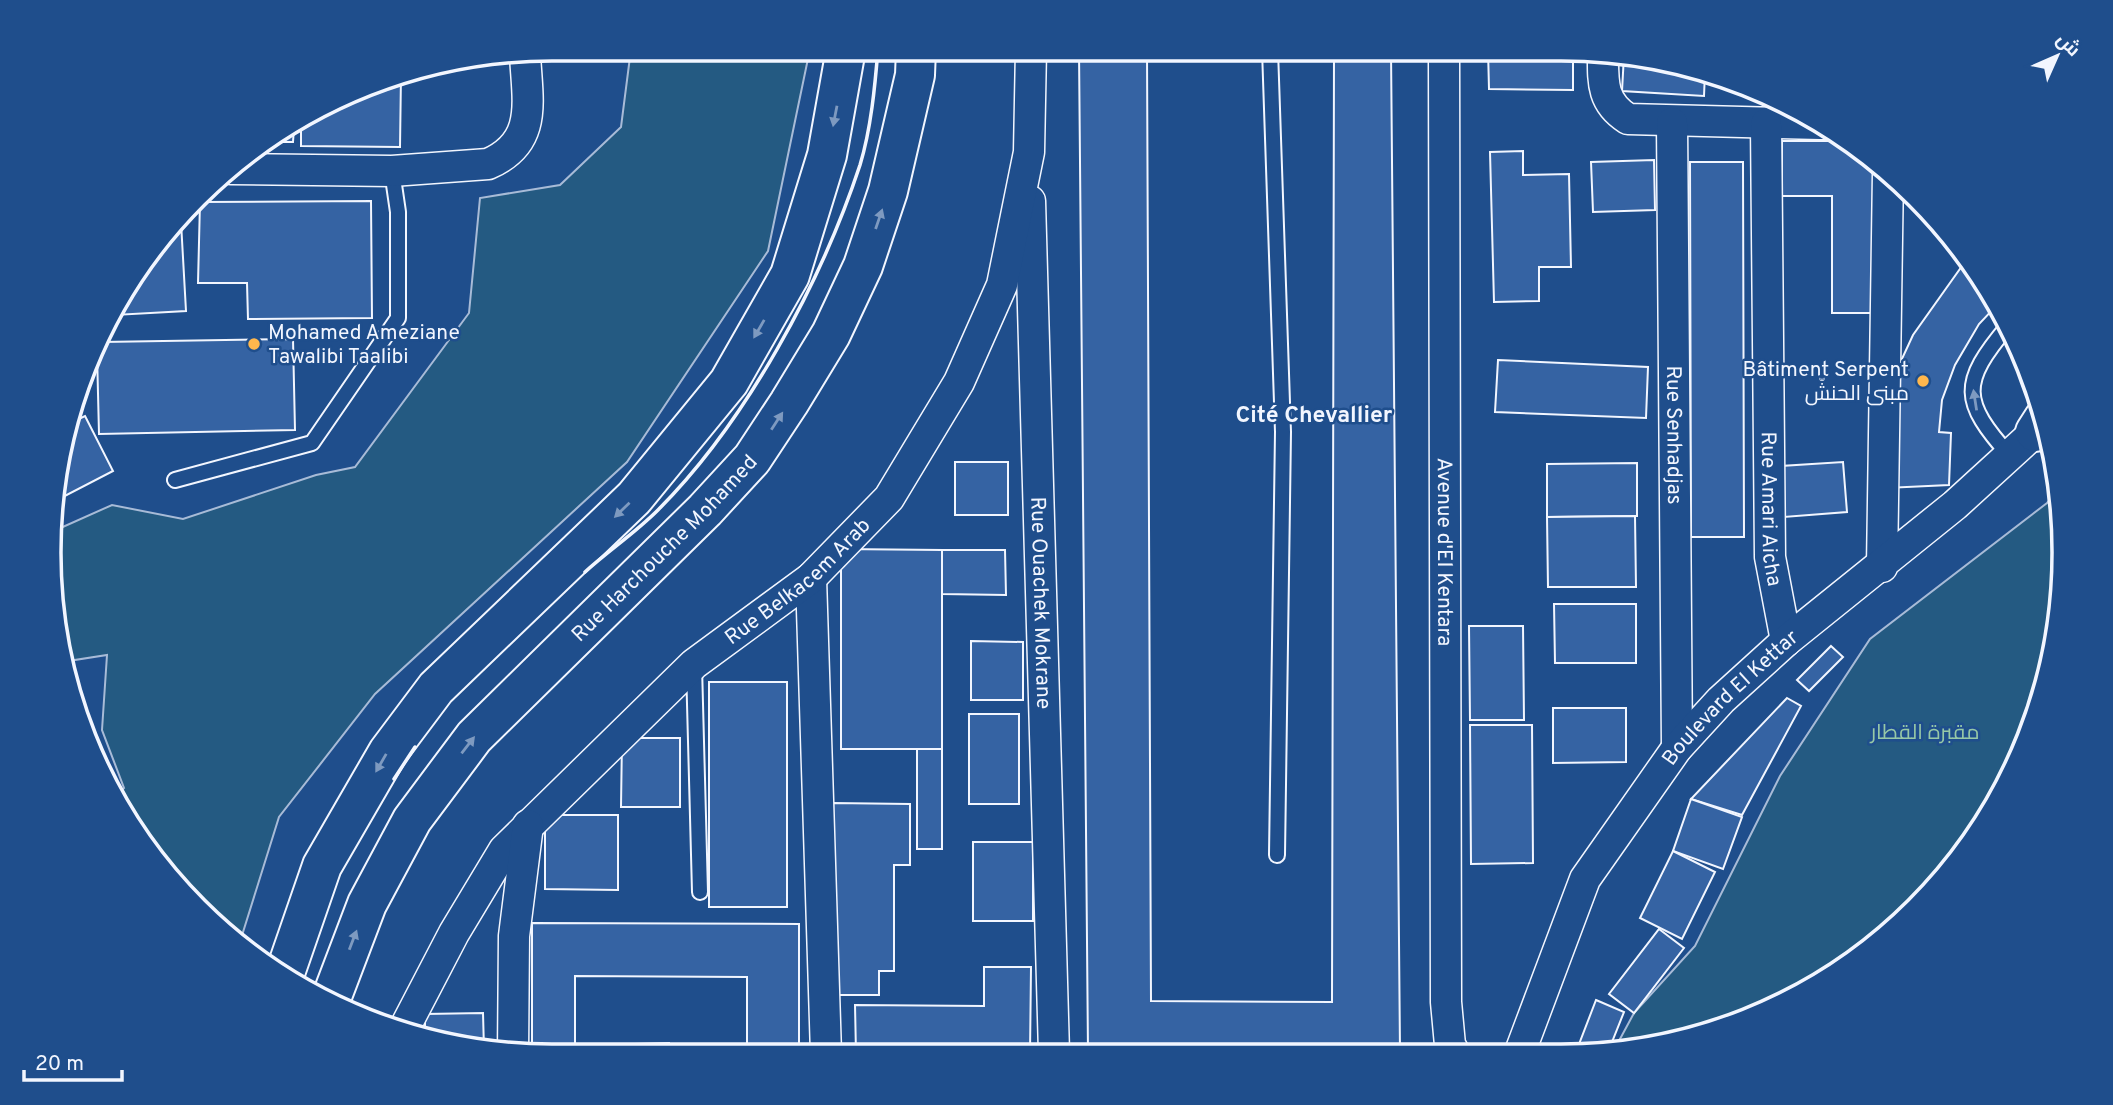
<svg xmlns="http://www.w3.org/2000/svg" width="2113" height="1105" font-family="Overpass,Cairo,sans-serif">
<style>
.green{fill:#245a82;stroke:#a8bbd7;stroke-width:2}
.building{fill:#3563a3;stroke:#f2f6ff;stroke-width:2}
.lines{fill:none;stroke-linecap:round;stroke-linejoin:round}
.lane-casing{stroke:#f2f6ff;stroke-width:18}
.street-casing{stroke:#f2f6ff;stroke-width:33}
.secondary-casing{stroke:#f2f6ff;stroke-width:42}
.lane{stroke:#1f4e8c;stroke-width:14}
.street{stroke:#1f4e8c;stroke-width:30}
.secondary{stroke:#1f4e8c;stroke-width:38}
.wall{stroke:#f2f6ff;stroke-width:3.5}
.oneway{fill:#7e9ac0}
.poi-dot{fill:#ffb74d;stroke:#1f4e8c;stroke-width:2.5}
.labels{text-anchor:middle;stroke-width:5;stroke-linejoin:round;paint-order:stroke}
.poi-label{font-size:21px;fill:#f2f6ff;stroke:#1f4e8c;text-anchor:start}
.street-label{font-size:21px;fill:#f2f6ff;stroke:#1f4e8c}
.park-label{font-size:21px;fill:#97c8a6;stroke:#1f4e8c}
.neighbourhood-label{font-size:23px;font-weight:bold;fill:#f2f6ff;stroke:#1f4e8c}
.rim{fill:none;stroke:#f2f6ff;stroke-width:3.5}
</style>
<rect width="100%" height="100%" fill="#1f4e8c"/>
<g class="green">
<path d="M631 49H810L768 251 627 462 375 694 279 817 239 945 174 885 118 794 124 788 102 730 107 655 68 661 50 586 56 530 112 505 183 519 316 475 355 467 469 313 480 198 560 185 621 127Z"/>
<path d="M2060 489 2063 586 2047 683 2012 776 1939 884 1867 952 1753 1018 1627 1052H1613L1634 1013 1695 946 1780 776 1870 639 2047 503Z"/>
</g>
<g class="building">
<path d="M1079 50H1147L1151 1001 1332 1002 1334 50H1391L1400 1052 1088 1053Z"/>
<path d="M1488 50H1573V90L1489 89Z"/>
<path d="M1624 55 1690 66 1705 72 1704 96 1622 91Z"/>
<path d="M401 74 400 147 301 146V123L390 76Z"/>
<path d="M294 128 293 142H267Z"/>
<path d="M1782 141H1848L1882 167V313H1832V196H1782Z"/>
<path d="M1523 151V175L1569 174 1571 267H1539V301L1494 302 1490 152Z"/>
<path d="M1654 160 1655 210 1593 212 1591 162Z"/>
<path d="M1690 162H1743L1744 537H1691Z"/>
<path d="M371 201 372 318 248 319 247 283H198L200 202Z"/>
<path d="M181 222 186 311 115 315 134 273Z"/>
<path d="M1967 259 1998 304 1979 324 1955 365 1942 400 1939 432 1951 433 1949 485 1886 488 1900 363 1913 335Z"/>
<path d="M293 339 295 430 99 434 97 353 102 342Z"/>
<path d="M1498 360 1648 367 1646 418 1495 412Z"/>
<path d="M85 416 113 471 59 499 66 425Z"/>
<rect x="955" y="462" width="53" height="53"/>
<path d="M1843 462 1847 512 1784 517 1781 466Z"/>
<path d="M1637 463V516L1547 517V464Z"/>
<path d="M1635 516 1636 587H1548L1547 517Z"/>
<path d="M841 549 942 550V749H841Z"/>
<path d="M942 550H1005L1006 595 942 594Z"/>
<path d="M1554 604H1636V663H1555Z"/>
<path d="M1469 626H1523L1524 720H1470Z"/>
<path d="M971 641 1023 642V700H971Z"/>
<path d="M1831 646 1843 657 1809 691 1797 680Z"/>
<rect x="709" y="682" width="78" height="225"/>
<path d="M1787 698 1801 706 1742 815 1691 799Z"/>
<path d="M1553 708H1626V762L1553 763Z"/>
<rect x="969" y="714" width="50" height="90"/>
<path d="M1470 725H1532L1533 863 1471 864Z"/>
<path d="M622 738H680V807H621Z"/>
<rect x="917" y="749" width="25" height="100"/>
<path d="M1691 799 1742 817 1723 869 1673 851Z"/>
<path d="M833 803 910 804V865H894V971H879V995H833Z"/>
<path d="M545 815H618V890L545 889Z"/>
<rect x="973" y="842" width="60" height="79"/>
<path d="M1673 851 1715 872 1682 939 1640 918Z"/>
<path d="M532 923 799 924V1054H747V977L575 976V1055H532Z"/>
<path d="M1659 929 1684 948 1634 1013 1609 994Z"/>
<path d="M984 967H1031L1030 1053 856 1054 855 1005 984 1006Z"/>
<path d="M1596 1000 1624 1012 1608 1052H1576Z"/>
<path d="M483 1013 484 1049 425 1039V1014Z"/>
<path d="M669 1043 670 1054 637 1055 636 1044Z"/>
</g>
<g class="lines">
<g class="lane-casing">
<g id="lane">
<path d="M1270 50 1283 432 1277 855"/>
<path d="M2008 326C1960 383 1961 401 2010 456"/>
<path d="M175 480 312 443 398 318V212L392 171"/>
<path d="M694 666 700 892"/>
</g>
</g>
<g class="street-casing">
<g id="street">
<path id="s1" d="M1444 50 1446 1002 1450 1045 1454 1052"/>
<path d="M1603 52C1603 81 1601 102 1628 119L1821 124"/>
<path id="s2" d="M1672 123 1677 748"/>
<path id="s3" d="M1766 124 1770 557 1786 641"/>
<path d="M231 169 392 171 488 164C539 142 527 100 525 54"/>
<path id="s4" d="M1030 201 1054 1053"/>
<path d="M1882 567 1888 173"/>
<path d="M811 578 826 1054"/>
<path id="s5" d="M403 1031 454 933 504 850 694 664 811 578 889 498 959 382 1002 285 1029 152 1031 49"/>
<path id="s6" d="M1520 1052 1585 879 1677 748 1721 700 1786 641 1955 505 2035 432"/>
<path d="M513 1054 514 936 528 825"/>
</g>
</g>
<g class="secondary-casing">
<g id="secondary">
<path d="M2035 432 2044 418"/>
<path d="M284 976 322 866 388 752 436 688 634 498 729 382 790 275 827 155 846 49"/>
<path id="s7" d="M329 1004 367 904 412 820 474 737 705 510 752 459 789 403 831 334 863 266 888 191 915 75 916 49"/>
</g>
</g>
<use href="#lane" class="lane"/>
<use href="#street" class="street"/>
<use href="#secondary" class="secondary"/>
<g class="wall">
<path d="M585 572C608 551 635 533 658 510 746 422 821 283 860 165 871 129 875 86 878 49"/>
<path d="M394 779 415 747"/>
</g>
</g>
<defs><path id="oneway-solid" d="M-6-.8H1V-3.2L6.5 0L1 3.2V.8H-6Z" transform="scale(1.75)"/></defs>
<g class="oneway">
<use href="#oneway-solid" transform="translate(835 116) rotate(101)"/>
<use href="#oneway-solid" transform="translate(879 219) rotate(-71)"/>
<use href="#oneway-solid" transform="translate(759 329) rotate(120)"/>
<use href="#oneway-solid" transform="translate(1975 400) rotate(-99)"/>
<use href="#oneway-solid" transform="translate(777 421) rotate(-57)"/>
<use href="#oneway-solid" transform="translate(622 510) rotate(136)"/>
<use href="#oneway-solid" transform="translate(468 745) rotate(-52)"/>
<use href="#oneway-solid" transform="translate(381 763) rotate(120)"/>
<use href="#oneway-solid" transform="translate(353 940) rotate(-69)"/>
</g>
<g class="poi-dot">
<circle cx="254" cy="344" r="7"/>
<circle cx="1923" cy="381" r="7"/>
</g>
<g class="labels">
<g class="poi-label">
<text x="268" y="339">Mohamed Ameziane<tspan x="268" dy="24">Tawalibi Taalibi</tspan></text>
<text x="1909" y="376" text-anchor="end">Bâtiment Serpent<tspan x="1909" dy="24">مبنى الحنشّ</tspan></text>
</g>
<g class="street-label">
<text dy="7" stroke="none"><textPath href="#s2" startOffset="312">Rue Senhadjas</textPath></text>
<text dy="7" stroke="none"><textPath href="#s3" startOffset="385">Rue Amari Aicha</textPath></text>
<text dy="7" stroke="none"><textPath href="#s7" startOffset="574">Rue Harchouche Mohamed</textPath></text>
<text dy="7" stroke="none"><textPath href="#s1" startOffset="502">Avenue d'El Kentara</textPath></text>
<text dy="7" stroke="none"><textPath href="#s5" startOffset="606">Rue Belkacem Arab</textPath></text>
<text dy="7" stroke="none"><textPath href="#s4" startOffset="402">Rue Ouachek Mokrane</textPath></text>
<text dy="7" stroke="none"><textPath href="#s6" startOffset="418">Boulevard El Kettar</textPath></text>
</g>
<g class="park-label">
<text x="1925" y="739">مقبرة القطار</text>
</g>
<g class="neighbourhood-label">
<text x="1314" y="422">Cité Chevallier</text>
</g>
</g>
<path d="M0 0H2113V1105H0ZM552 61H1561A491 491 0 0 1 2052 552V553A491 491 0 0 1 1561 1044H552A491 491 0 0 1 61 553V552A491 491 0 0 1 552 61Z" fill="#1f4e8c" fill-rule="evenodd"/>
<path class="rim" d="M552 61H1561A491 491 0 0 1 2052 552V553A491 491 0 0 1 1561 1044H552A491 491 0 0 1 61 553V552A491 491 0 0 1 552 61Z"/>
<g transform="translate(2057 56) rotate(45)" stroke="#1f4e8c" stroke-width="5" paint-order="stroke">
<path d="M0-5L12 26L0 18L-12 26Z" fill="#f2f6ff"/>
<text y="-10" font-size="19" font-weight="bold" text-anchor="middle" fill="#f2f6ff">ش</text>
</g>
<path d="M24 1070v10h98v-10" fill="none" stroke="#f2f6ff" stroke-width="3.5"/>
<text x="35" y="1070" font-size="21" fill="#f2f6ff" stroke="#1f4e8c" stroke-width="5" paint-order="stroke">20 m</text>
</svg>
